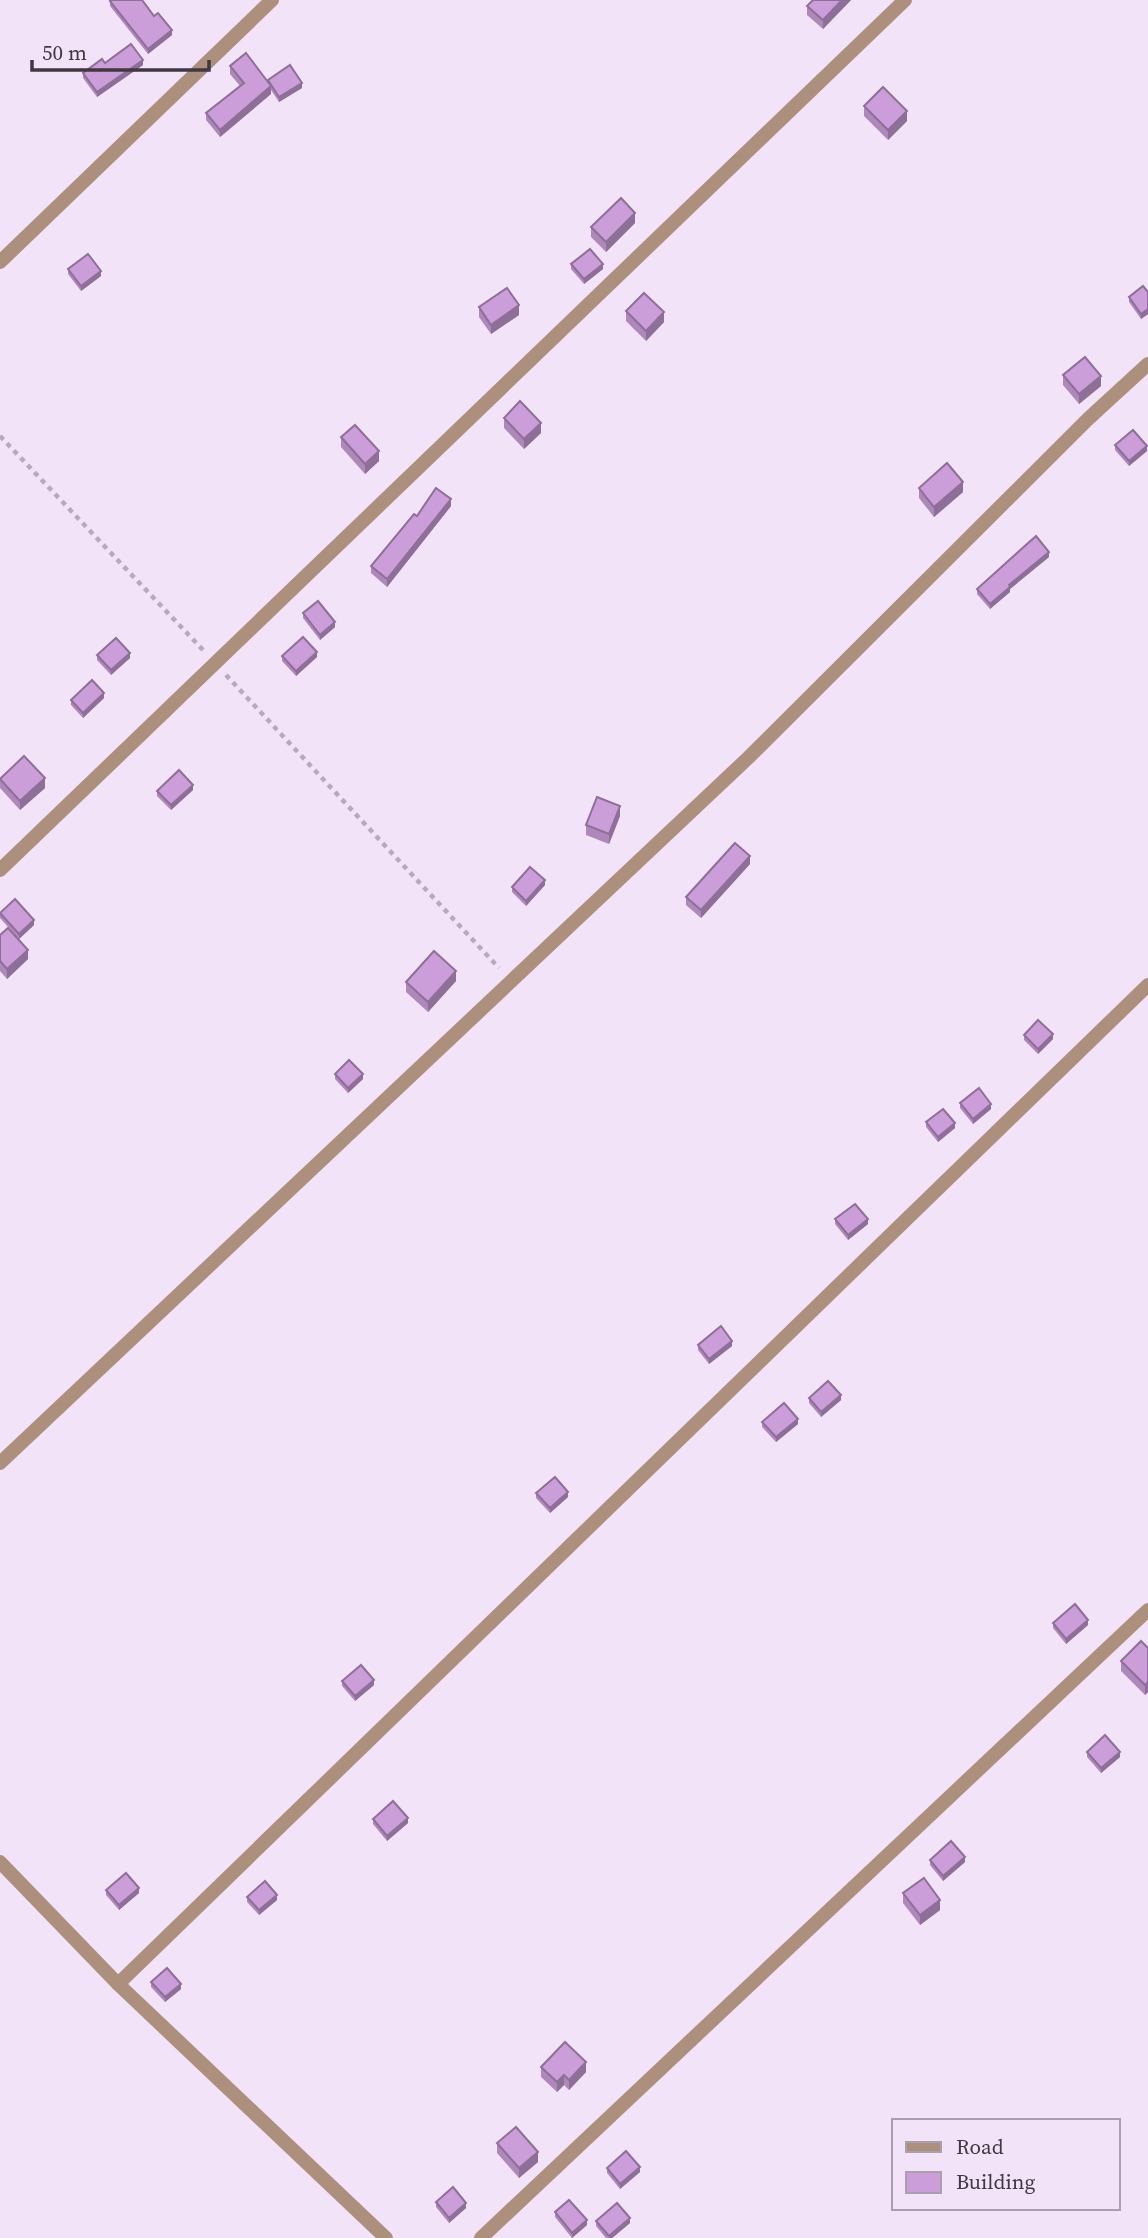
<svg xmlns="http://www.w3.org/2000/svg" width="1148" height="2238" font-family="'Source Serif 4',serif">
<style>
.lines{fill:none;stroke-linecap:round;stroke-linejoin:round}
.path{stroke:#b7aaba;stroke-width:4.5;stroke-dasharray:5 5;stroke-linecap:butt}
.minor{stroke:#ac8f7d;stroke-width:14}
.wall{fill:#af88bb}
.shaded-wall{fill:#8e6f98}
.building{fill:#cb9ed9;stroke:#8e6f98;stroke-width:2}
</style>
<rect width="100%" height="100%" fill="#f3e3f8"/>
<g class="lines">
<g class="path">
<path d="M0 436 203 650"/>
<path d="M226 675 499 968"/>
</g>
<g class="minor">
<path d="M0 262 272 0"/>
<path d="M0 870 905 0"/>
<path d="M0 1463 748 758 1088 419 1148 364"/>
<path d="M0 1862 118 1984 386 2238"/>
<path d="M118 1984 1148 985"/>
<path d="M481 2238 1148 1610"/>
</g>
</g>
<g class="wall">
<path d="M851 0 823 29 807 15V6Z"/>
<path d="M110 1 172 35 148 54 110 6Z"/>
<path d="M105 63 143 65 97 97 83 78V73Z"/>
<path d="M230 66 268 81 302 88 279 102 271 90V94L220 137 206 120V113L240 86 230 74Z"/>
<path d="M864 106 907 121 888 140 864 116Z"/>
<path d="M635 223 606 252 591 237V227Z"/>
<path d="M571 264 603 269 584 284 571 269Z"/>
<path d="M68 269 101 276 81 291 68 274Z"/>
<path d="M1148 292V314L1141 319 1129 302V297Z"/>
<path d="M479 307 519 315 491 334 479 317Z"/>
<path d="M626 311 664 322 646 341 626 321Z"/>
<path d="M1063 375 1101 386 1079 404 1063 385Z"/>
<path d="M504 418 541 433 524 449 504 428Z"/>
<path d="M341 437 379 461 365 474 341 447Z"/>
<path d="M1115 445 1147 451 1129 466 1115 450Z"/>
<path d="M919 488 963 492 934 517 919 498Z"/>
<path d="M451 506 387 587 371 573V566L417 516Z"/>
<path d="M1049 557 1010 589V592L990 609 977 594V589Z"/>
<path d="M303 613 335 627 320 640 303 618Z"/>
<path d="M97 655 130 658 111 675 97 660Z"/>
<path d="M282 656 317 657 296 676 282 661Z"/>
<path d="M104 698 83 718 71 705V700Z"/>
<path d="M0 779 45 788 20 810 0 788Z"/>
<path d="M193 790 171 810 157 796V791Z"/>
<path d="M620 816 609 844 586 835V825Z"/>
<path d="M750 864 701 918 686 905V897Z"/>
<path d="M545 885 526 906 512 892V887Z"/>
<path d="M0 913 34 925 19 939 0 918Z"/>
<path d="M0 935 28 959 7 979 0 971Z"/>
<path d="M456 981 428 1012 406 992V982Z"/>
<path d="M1024 1035 1053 1039 1038 1054 1024 1040Z"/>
<path d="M335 1074 363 1079 348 1093 335 1079Z"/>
<path d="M960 1103 991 1109 973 1124 960 1108Z"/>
<path d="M926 1122 955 1128 938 1142 926 1127Z"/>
<path d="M835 1219 868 1224 848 1240 835 1224Z"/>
<path d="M698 1345 732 1346 709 1364 698 1350Z"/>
<path d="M809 1398 841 1400 821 1417 809 1403Z"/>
<path d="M762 1422 798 1424 776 1442 762 1427Z"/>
<path d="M536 1493 568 1497 550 1513 536 1498Z"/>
<path d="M1053 1623 1088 1625 1066 1644 1053 1628Z"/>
<path d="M1148 1648V1692L1145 1695 1121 1671V1661Z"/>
<path d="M342 1681 374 1685 355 1701 342 1686Z"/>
<path d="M1087 1752 1120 1757 1101 1773 1087 1757Z"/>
<path d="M373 1819 408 1823 387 1841 373 1824Z"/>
<path d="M930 1860 965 1862 943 1881 930 1865Z"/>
<path d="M106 1890 139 1893 119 1910 106 1895Z"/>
<path d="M903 1893 940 1910 920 1925 903 1903Z"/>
<path d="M247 1897 277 1900 259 1915 247 1902Z"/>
<path d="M151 1982 181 1989 165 2002 151 1987Z"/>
<path d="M541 2067 586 2072 569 2090 564 2085 557 2092 541 2077Z"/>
<path d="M497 2143 538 2162 519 2178 497 2153Z"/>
<path d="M607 2168 640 2172 620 2189 607 2173Z"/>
<path d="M436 2202 466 2208 449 2223 436 2207Z"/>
<path d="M555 2212 587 2225 572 2238 555 2217Z"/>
<path d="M596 2221 630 2223 612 2238H606L596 2226Z"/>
</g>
<g class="shaded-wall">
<path d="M842 0H851L823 29V20Z"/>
<path d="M172 30V35L148 54V49Z"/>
<path d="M143 60V65L97 97V92Z"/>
<path d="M302 83V88L279 102V97Z"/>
<path d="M271 86V94L220 137V130Z"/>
<path d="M907 111V121L888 140V130Z"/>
<path d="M635 213V223L606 252V242Z"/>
<path d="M603 264V269L584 284V279Z"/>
<path d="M101 271V276L81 291V286Z"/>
<path d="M519 305V315L491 334V325Z"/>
<path d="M1148 309V314L1141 319V314Z"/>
<path d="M664 312V322L646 341V331Z"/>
<path d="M1101 376V386L1079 404V394Z"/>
<path d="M541 423V433L524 449V439Z"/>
<path d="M1147 446V451L1129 466V461Z"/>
<path d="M379 451V461L365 474V464Z"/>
<path d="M963 482V492L934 517V507Z"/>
<path d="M451 499V506L387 587V579Z"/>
<path d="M1049 552V557L1010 589V592L990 609V604L1009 585Z"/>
<path d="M335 622V627L320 640V635Z"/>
<path d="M317 652V657L296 676V671Z"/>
<path d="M130 653V658L111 675V670Z"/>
<path d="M104 693V698L83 718V713Z"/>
<path d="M45 778V788L20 810V801Z"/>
<path d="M193 785V790L171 810V805Z"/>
<path d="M620 806V816L609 844V834Z"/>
<path d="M750 856V864L701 918V910Z"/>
<path d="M545 880V885L526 906V901Z"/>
<path d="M34 920V925L19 939V934Z"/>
<path d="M28 950V959L7 979V969Z"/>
<path d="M456 971V981L428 1012V1002Z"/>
<path d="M1053 1034V1039L1038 1054V1049Z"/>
<path d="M363 1074V1079L348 1093V1088Z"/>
<path d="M991 1104V1109L973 1124V1119Z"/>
<path d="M955 1123V1128L938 1142V1137Z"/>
<path d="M868 1219V1224L848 1240V1235Z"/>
<path d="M732 1341V1346L709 1364V1359Z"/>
<path d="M841 1395V1400L821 1417V1412Z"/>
<path d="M798 1419V1424L776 1442V1437Z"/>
<path d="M568 1492V1497L550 1513V1508Z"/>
<path d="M1088 1620V1625L1066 1644V1639Z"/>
<path d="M374 1680V1685L355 1701V1696Z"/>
<path d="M1148 1682V1692L1145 1695V1685Z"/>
<path d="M1120 1752V1757L1101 1773V1768Z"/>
<path d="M408 1818V1823L387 1841V1836Z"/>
<path d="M965 1857V1862L943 1881V1876Z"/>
<path d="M139 1888V1893L119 1910V1905Z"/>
<path d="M277 1895V1900L259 1915V1910Z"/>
<path d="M940 1900V1910L920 1925V1915Z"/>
<path d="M181 1984V1989L165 2002V1997Z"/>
<path d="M586 2062V2072L569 2090V2080Z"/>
<path d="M564 2075V2085L557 2092V2082Z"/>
<path d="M538 2152V2162L519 2178V2168Z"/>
<path d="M640 2167V2172L620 2189V2184Z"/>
<path d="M466 2203V2208L449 2223V2218Z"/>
<path d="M630 2218V2223L612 2238H609V2236Z"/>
<path d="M587 2220V2225L572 2238V2233Z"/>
</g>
<g class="building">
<path d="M112 0H142L154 16 158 13 172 30 148 49 110 1Z"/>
<path d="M813 0H842L823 20 807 6Z"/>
<path d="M131 44 143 60 97 92 83 73 102 59 105 63Z"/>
<path d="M246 53 271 86 220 130 206 113 244 83 230 66Z"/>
<path d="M290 65 302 83 279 97 268 80Z"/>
<path d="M883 87 907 111 888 130 864 106Z"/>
<path d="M621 198 635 213 606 242 591 227Z"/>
<path d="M590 249 603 264 584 279 571 264Z"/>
<path d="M88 254 101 271 81 286 68 269Z"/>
<path d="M1143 286 1148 292V309L1141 314 1129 297Z"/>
<path d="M507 288 519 305 491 325 479 307Z"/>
<path d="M644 293 664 312 646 331 626 311Z"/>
<path d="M1085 357 1101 376 1079 394 1063 375Z"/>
<path d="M520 401 541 423 524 439 504 418Z"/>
<path d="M355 425 379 451 365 464 341 437Z"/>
<path d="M1133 430 1147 446 1129 461 1115 445Z"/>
<path d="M947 463 963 482 934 507 919 488Z"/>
<path d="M436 488 451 499 387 579 371 566 414 514 417 516Z"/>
<path d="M1036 536 1049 552 1009 585 1010 587 990 604 977 589Z"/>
<path d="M318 601 335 622 320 635 303 613Z"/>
<path d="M303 637 317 652 296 671 282 656Z"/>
<path d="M116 638 130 653 111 670 97 655Z"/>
<path d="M92 680 104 693 83 713 71 700Z"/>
<path d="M24 756 45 778 20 801 0 779Z"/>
<path d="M179 770 193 785 171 805 157 791Z"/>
<path d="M597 797 620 806 609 834 586 825Z"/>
<path d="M735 843 750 856 701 910 686 897Z"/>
<path d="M530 867 545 880 526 901 512 887Z"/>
<path d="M15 899 34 920 19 934 0 913Z"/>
<path d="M8 928 28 950 7 969 0 961V935Z"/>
<path d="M434 951 456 971 428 1002 406 982Z"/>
<path d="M1038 1020 1053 1034 1038 1049 1024 1035Z"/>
<path d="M349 1060 363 1074 348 1088 335 1074Z"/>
<path d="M979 1088 991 1104 973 1119 960 1103Z"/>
<path d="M943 1109 955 1123 938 1137 926 1122Z"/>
<path d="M855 1204 868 1219 848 1235 835 1219Z"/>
<path d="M721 1326 732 1341 709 1359 698 1345Z"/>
<path d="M828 1381 841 1395 821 1412 809 1398Z"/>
<path d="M784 1403 798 1419 776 1437 762 1422Z"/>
<path d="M555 1477 568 1492 550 1508 536 1493Z"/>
<path d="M1075 1604 1088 1620 1066 1639 1053 1623Z"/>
<path d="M1141 1641 1148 1648V1682L1145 1685 1121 1661Z"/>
<path d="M361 1665 374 1680 355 1696 342 1681Z"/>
<path d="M1105 1735 1120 1752 1101 1768 1087 1752Z"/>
<path d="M393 1801 408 1818 387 1836 373 1819Z"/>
<path d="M951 1841 965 1857 943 1876 930 1860Z"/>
<path d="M126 1873 139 1888 119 1905 106 1890Z"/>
<path d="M924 1878 940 1900 920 1915 903 1893Z"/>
<path d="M265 1881 277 1895 259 1910 247 1897Z"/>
<path d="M167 1968 181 1984 165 1997 151 1982Z"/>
<path d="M565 2042 586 2062 569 2080 564 2075 557 2082 541 2067Z"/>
<path d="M516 2127 538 2152 519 2168 497 2143Z"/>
<path d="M626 2151 640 2167 620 2184 607 2168Z"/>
<path d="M453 2187 466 2203 449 2218 436 2202Z"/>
<path d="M569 2200 587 2220 572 2233 555 2212Z"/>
<path d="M617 2203 630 2218 609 2236 596 2221Z"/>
</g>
<rect x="892" y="2119" width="228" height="91" fill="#f3e3f8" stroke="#ab9faf" stroke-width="2"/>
<rect x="906" y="2142" width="35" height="10" fill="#ac8f7d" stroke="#ab9faf" stroke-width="2"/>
<text x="956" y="2154" font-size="21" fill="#403941">Road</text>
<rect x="906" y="2172" width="35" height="21" fill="#cb9ed9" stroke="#ab9faf" stroke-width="2"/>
<text x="956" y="2189" font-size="21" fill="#403941">Building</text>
<path d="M32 60v10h177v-10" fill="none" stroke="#403941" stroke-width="3.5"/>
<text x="42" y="60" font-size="21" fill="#403941" stroke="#f3e3f8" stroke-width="5" paint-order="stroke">50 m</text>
</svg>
